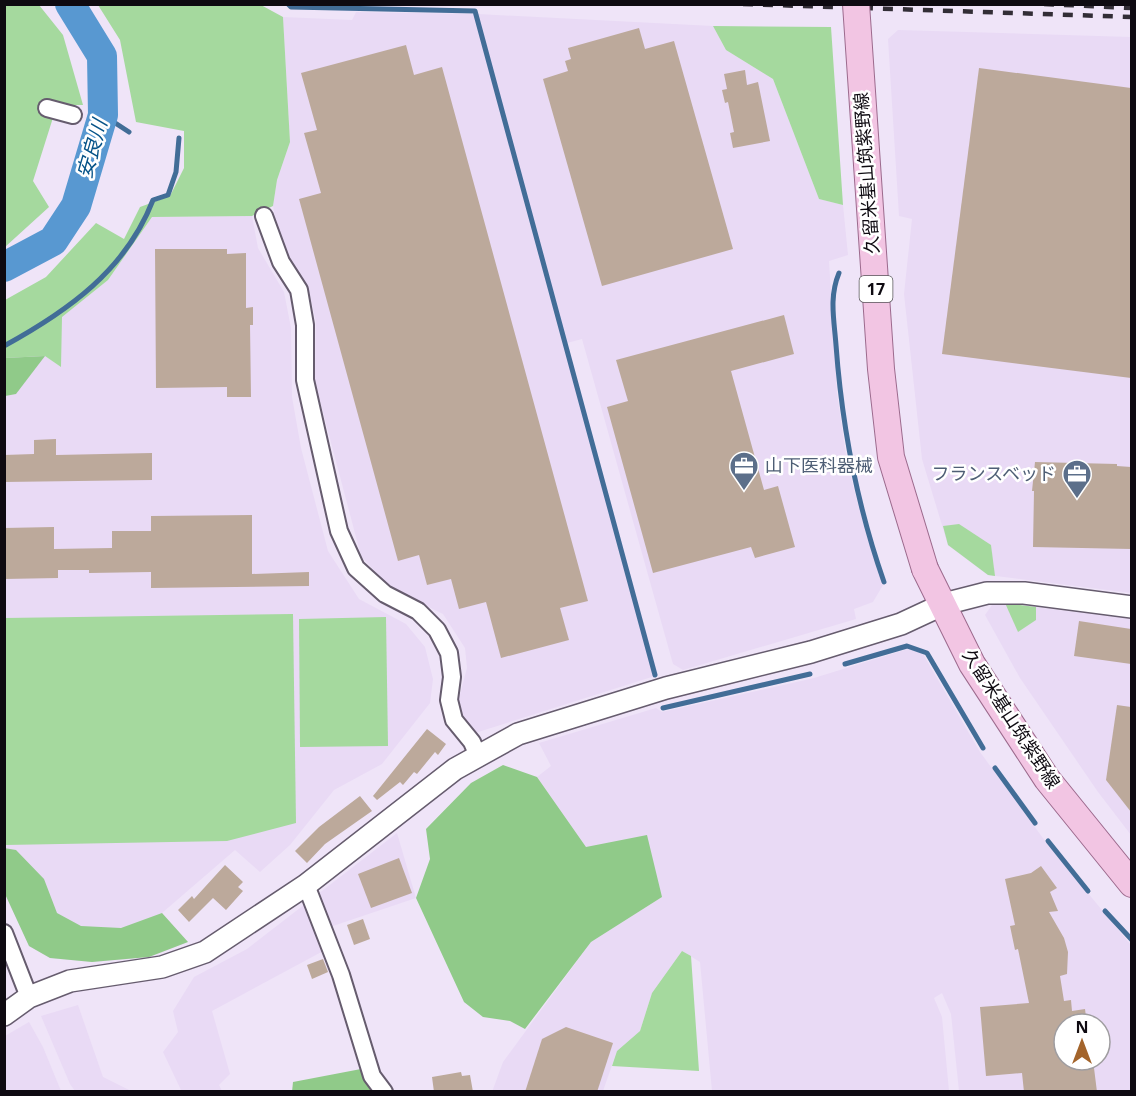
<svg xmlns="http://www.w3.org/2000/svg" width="1136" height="1096" font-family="'Open Sans','Noto Sans JP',sans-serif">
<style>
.built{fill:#e9daf5;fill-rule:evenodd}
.green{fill:#a5d99e}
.forest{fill:#90ca89}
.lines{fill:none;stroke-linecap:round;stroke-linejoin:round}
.stream{stroke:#426d97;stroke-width:5}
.river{stroke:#5898d1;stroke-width:30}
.building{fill:#bca99b}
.minor-casing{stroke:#665c6e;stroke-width:20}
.tertiary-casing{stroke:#665c6e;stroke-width:24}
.primary-casing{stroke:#9c6a8d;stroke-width:28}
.minor{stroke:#fff;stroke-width:16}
.tertiary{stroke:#fff;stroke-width:21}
.primary{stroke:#f2c5e3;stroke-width:26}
.rail{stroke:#322d36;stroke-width:4.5;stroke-dasharray:10 10;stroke-linecap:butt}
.primary-bridge-casing{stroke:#9c6a8d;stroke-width:28;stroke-linecap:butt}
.primary-bridge{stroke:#f2c5e3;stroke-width:26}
.labels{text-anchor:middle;stroke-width:5;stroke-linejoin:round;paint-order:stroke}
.shield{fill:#fff;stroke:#565458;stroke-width:1.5}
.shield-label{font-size:16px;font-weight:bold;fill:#0e0a11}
.street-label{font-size:18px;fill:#0e0a11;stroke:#fff}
.service-label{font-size:18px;fill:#4e5e75;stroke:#fff;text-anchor:start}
.water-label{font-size:20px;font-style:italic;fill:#065388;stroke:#fff}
</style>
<rect width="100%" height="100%" fill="#efe4f8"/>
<g class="built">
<path d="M356 12 478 14 713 26 726 50 773 79 819 199 843 205 848 255 829 261 837 393 847 463 865 530 883 585 873 602 854 609 856 619 683 670 673 664 582 339 567 343 658 675 475 733 462 718 457 706 467 668 465 648 443 614 391 589 361 556 315 382 316 322 309 291 280 244 273 206 277 180 290 142 283 17 352 20Z"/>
<path d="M898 30 1131 37V593L988 575 948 545 922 459 904 294 912 219 899 216 888 39Z"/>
<path d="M252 216 258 248 284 292 291 328 292 397 301 448 328 551 359 599 406 624 425 647 433 679 430 703 382 764 334 790 290 845 260 872 235 850 162 913 188 942 149 957 92 962 50 958 29 946 5 894V358L45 356 60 366 61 317 108 280 152 217Z"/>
<path d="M994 602 1131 619V835L1098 792 1020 678 985 615Z"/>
<path d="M908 649 923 654 980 752 1048 845 1131 945V1091H959L951 1014 942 993 934 998 942 1017 949 1091H712L700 962 682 951 652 993 640 1031 617 1051 603 1091 492 1092 503 1062 591 942 662 897 586 847 537 777 551 766 539 743 656 708 662 712 814 678ZM1064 1024H1100V1060H1064Z"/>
<path d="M397 833 416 898 327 928V949L212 1011 230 1074 219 1085 222 1091H178L181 1090 163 1052 178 1032 173 1011 194 977 247 949Z"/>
<path d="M78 1005 103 1077 131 1091H75L70 1084 41 1016Z"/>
<path d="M29 1022 43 1047 61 1091H5V1036Z"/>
</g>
<g class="green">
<path d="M5 5H39L63 35 83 105H57L33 181 49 207 5 247Z"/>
<path d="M98 5H261L283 17 290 142 277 180 273 206 252 216 152 217 108 280 62 317 61 367 45 356 5 358V300L46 277 96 223 124 239 140 207 170 196 184 168V131L136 122 120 40Z"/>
<path d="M713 26 831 27 843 205 819 199 773 79 726 50Z"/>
<path d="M959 524 991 545 995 576 988 575 948 545 943 526Z"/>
<path d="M1005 603 1036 607V620L1018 632Z"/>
<path d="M293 614 296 823 227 841 5 845V618Z"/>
<path d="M386 617 388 746 300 747 299 619Z"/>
<path d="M682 951 691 956 699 1071 612 1066 617 1051 640 1031 652 993Z"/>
</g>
<g class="forest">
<path d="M45 356 16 394 5 396V358Z"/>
<path d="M503 765 537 777 586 847 647 835 662 897 591 942 525 1029 510 1021 483 1017 464 1002 416 898 430 859 426 829 471 783Z"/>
<path d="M4 848 16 850 44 879 57 913 81 926 121 928 162 913 188 942 149 957 92 962 50 958 29 946 5 894Z"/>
<path d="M361 1069 375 1092H292L293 1082Z"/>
</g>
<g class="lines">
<g class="stream">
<path d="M288 4 291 7 475 11 655 675"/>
<path d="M103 115 129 132"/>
<path d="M839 273C829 297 834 319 836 345 842 427 857 505 884 582"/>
<path d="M4 346C68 311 126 270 153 200L168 195 176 172 179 138"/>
<path d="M845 664 907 646 927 653 983 748"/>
<path d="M663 708 810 674"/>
<path d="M995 768 1035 823"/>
<path d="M1048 841 1088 891"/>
<path d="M1105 911 1132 940"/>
</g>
<path class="river" d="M4 267 53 241 76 206 103 115 102 56 70 4"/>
</g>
<g class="building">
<path d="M639 28 645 49 674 41 733 249 602 286 543 79 568 71 565 61 571 59 568 48Z"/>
<path d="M406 45 414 75 442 67 588 601 560 608 569 640 501 658 486 602 459 609 451 579 427 585 419 555 398 561 299 199 321 193 304 133 317 130 301 73Z"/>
<path d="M979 68 1131 88V378L942 354Z"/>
<path d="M745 70 747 85 758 82 770 141 733 148 730 133 734 132 728 102 725 103 722 90 727 89 724 74Z"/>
<path d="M155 249H227V254L246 253V308L253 307V325H250L251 397H227V387L156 388Z"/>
<path d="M784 315 794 354 731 371 764 490 778 486 795 547 755 558 751 547 653 573 607 407 628 401 616 360Z"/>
<path d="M56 439V455L152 453V480L4 482V455L34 454V440Z"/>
<path d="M1035 462 1117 464V466L1131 467V549L1033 547 1034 491H1032Z"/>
<path d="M252 515V574L309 572V586L151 588V572L89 573V570H58V578L4 579V528L54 527V549L112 548V531H151V516Z"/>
<path d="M1079 621 1131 629V664L1074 656Z"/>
<path d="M1117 705 1131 707V812L1106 780Z"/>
<path d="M427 729 446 744 438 755 435 752 417 774 414 772 403 785 400 782 377 800 373 796Z"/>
<path d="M360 796 372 811 325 844 307 863 295 851 319 827Z"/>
<path d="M399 858 412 893 371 908 358 874Z"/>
<path d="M225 865 243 882 238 887 243 891 226 910 213 898 189 922 178 910 192 896 194 899Z"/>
<path d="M1041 866 1057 888 1050 892 1058 911 1049 912 1064 938 1068 952 1067 974 1060 976 1064 1001 1071 1000 1072 1011 1085 1009 1087 1024H1064V1060H1093L1097 1092H1024L1022 1073 986 1076 980 1007 1029 1003 1018 949 1015 950 1010 926 1015 925 1005 879 1031 873Z"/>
<path d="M363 919 370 939 354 945 347 925Z"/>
<path d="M323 959 328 972 312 979 307 965Z"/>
<path d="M566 1027 613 1043 597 1092H525L542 1039Z"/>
<path d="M461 1072 462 1076 470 1075 473 1092H434L432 1077Z"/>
</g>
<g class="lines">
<g class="minor-casing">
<g id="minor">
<path d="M47 108 73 115"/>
<path d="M264 216 281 262 299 290 305 325V380L339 531 356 568 385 594 418 611 437 630 449 653 452 677 449 700 454 720 472 742 478 756"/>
<path d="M306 885 341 975 372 1076 384 1092"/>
<path d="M4 933 29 997"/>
</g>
</g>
<g class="tertiary-casing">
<path id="tertiary" d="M4 1015 29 997 70 981 162 967 205 952 306 885 455 769 518 734 666 688 811 652 901 624 944 604 987 593H1024L1132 607"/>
</g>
<g class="primary-casing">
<path id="primary" d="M925 569 972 664 1047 779 1132 884"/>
</g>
<use href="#minor" class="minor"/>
<use href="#tertiary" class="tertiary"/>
<use href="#primary" class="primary"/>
<g class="rail">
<path d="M743 4 1132 17"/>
<path d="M1044 4 1132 8"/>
</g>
<g class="primary-bridge-casing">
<path id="primary-bridge" d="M856 4 881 369 891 457 925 569"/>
</g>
<use href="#primary-bridge" class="primary-bridge"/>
</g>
<defs>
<g id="office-pin" transform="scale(1.5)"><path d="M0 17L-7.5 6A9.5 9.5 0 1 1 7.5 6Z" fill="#5c6f8a" stroke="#fff"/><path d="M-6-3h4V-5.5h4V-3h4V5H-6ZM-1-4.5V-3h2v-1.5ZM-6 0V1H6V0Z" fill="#fff"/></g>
</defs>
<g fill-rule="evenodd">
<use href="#office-pin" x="744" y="466"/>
<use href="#office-pin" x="1077" y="474"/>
</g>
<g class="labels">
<rect class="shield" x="859.5" y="276" width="33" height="26" rx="4.5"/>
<g class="shield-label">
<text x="876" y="295">17</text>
</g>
<g class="street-label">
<text transform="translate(867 173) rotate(-94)" y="6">久留米基山筑紫野線</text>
<text transform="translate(1011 719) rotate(57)" y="6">久留米基山筑紫野線</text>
</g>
<g class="service-label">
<text x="765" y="472">山下医科器械</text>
<text x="1056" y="480" text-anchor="end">フランスベッド</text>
</g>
<g class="water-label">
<text transform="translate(92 149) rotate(-74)" y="7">安良川</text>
</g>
</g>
<rect width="1136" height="1096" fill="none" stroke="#0e0a11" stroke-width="12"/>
<g transform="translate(1082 1042)"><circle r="28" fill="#ffffff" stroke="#9f9da0" stroke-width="1.5"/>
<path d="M0-4.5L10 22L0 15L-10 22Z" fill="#a3642b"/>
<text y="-9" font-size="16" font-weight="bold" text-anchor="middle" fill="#0e0a11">N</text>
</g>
</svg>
